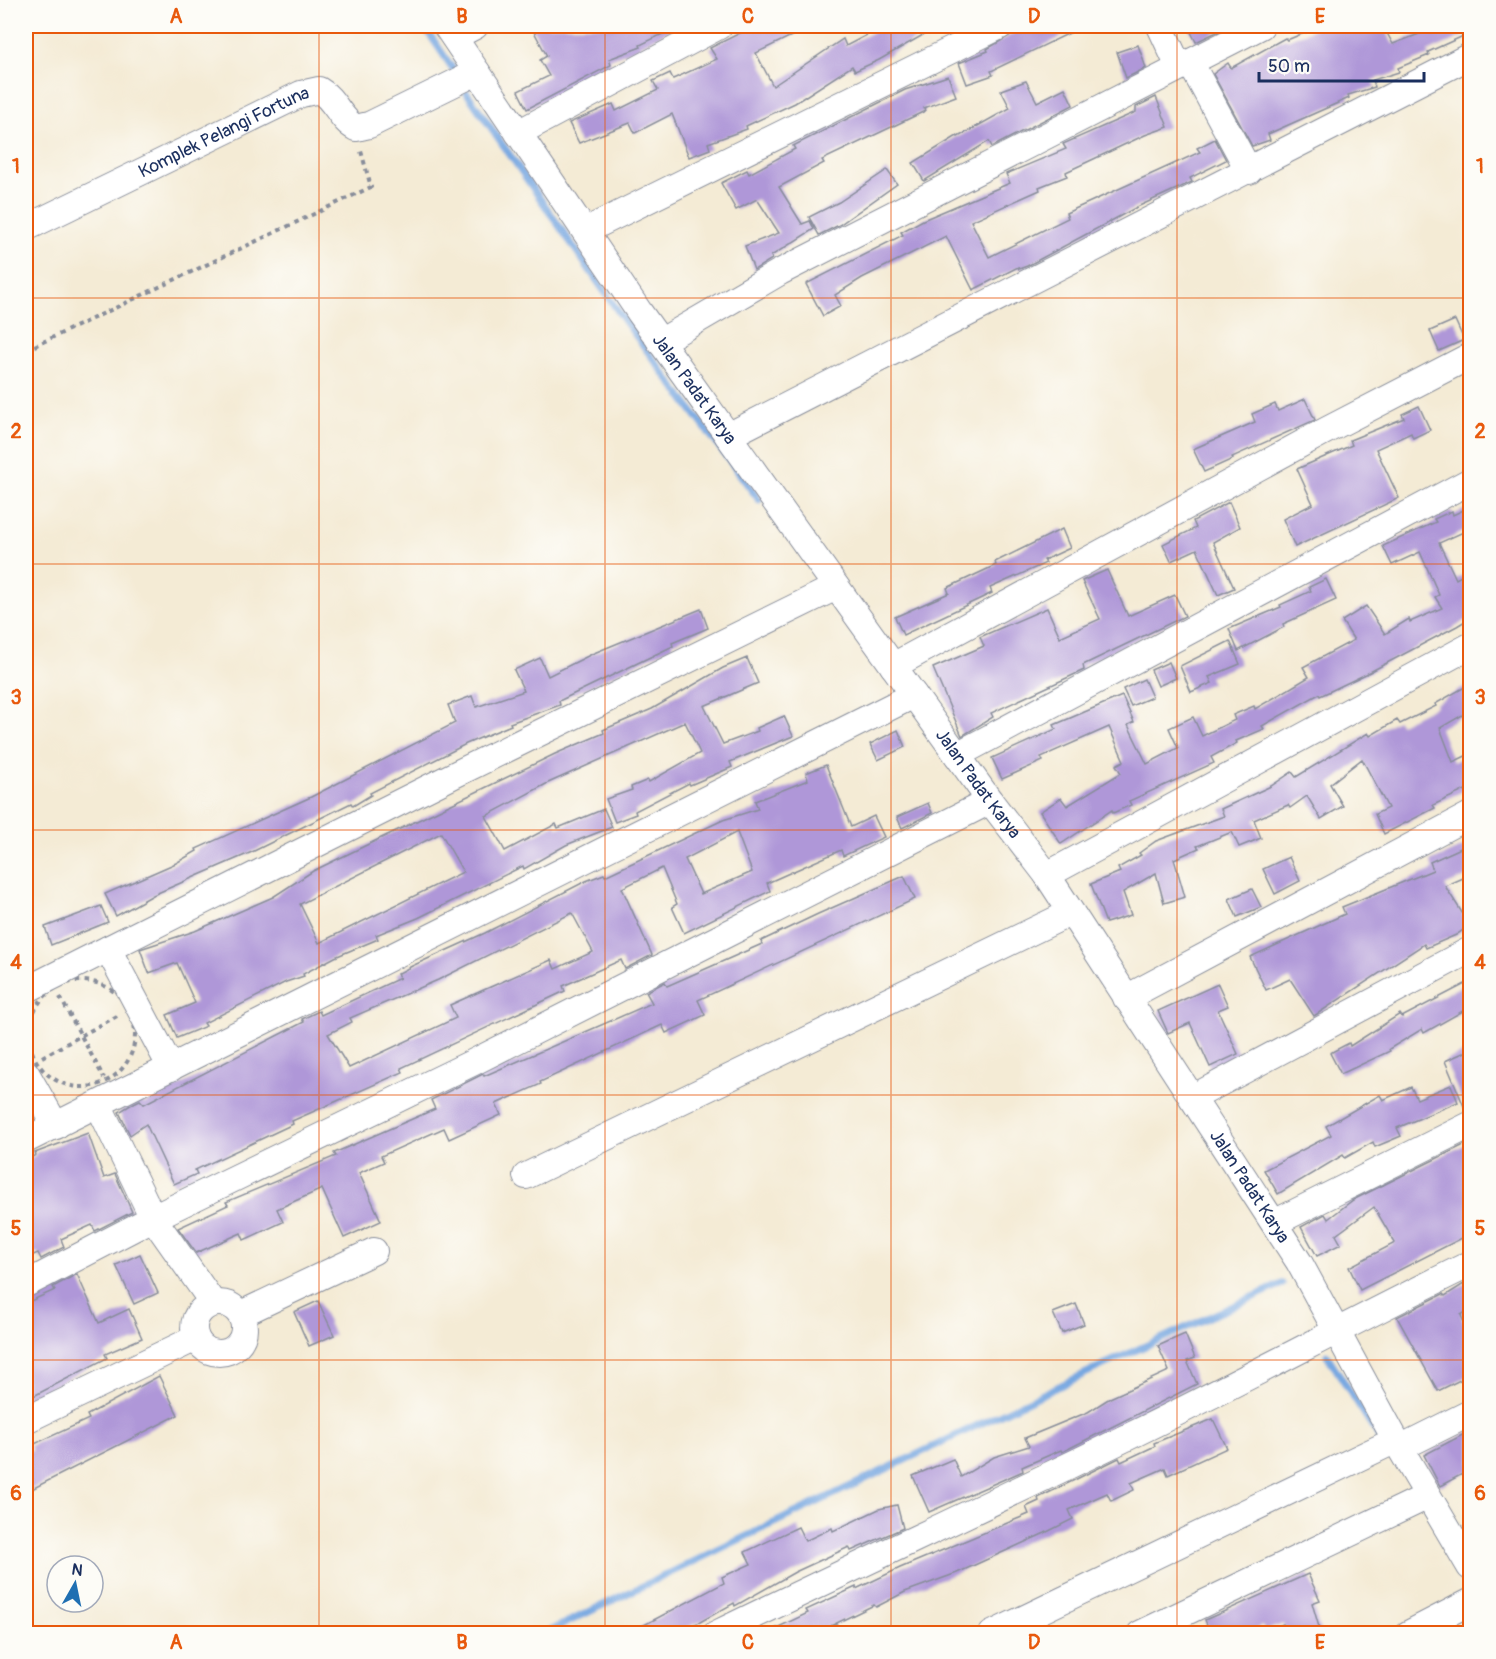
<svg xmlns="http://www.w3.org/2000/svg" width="1496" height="1659" font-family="Pangolin,sans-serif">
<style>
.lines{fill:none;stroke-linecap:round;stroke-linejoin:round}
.stream{stroke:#77a7e1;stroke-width:7}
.building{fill:#af97d8;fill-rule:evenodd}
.minor-casing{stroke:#888d9a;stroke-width:28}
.path{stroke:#888d9a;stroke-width:4;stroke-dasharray:4.5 4.5;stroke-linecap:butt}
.minor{stroke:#fff;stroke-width:26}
.grid{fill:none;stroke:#e8590c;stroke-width:1.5;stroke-opacity:0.55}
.labels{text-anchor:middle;stroke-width:6;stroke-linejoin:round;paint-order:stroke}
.street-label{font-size:18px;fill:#1b2f5e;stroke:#fdfcf7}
.neatline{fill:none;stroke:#e8590c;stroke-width:2}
.grid-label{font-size:20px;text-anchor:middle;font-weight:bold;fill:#e8590c}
</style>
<rect width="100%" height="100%" fill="#fdfcf7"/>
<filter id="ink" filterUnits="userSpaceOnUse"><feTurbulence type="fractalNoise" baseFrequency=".0167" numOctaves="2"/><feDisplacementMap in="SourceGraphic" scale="12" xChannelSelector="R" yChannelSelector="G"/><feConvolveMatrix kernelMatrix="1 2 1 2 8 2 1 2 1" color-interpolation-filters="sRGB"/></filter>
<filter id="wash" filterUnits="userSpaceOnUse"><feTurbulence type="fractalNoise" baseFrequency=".008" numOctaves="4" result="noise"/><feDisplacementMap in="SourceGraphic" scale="24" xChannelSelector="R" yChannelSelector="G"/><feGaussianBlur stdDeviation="1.35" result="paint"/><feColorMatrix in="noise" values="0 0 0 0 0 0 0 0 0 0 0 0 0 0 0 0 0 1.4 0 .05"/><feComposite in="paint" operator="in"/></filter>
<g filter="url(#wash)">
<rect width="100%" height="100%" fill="#f4ebd5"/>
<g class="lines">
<g class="stream">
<path d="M424 26 455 72"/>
<path d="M467 93 627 324 759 500"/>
<path d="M1327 1355 1382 1442"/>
<path d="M543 1634 1099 1367 1282 1284"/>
</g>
</g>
<g id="blocks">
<g class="building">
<path d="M531 26H679L640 45 641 47 609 59 611 65 527 109 518 91 549 76 540 60 547 56Z"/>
<path d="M754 26H812L756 53 773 86 843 39 846 46 884 26H939L879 60 855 71 852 66 795 103 746 126 747 129 708 143 710 149 689 157 672 114 635 133 630 123 579 143 569 123 613 104 616 111 658 90 653 81 670 73 673 79 717 59 710 48Z"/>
<path d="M1026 26H1084L991 71 993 75 967 84 959 63 988 51 987 49Z"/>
<path d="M1188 26H1229L1196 42Z"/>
<path d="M1321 26H1383L1393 44 1427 31 1425 26H1470V33L1428 52 1429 55 1398 68 1399 72 1373 80 1375 87 1348 95 1349 98 1268 134 1270 140 1252 146 1213 74 1228 63 1231 68 1285 38 1287 40Z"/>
<path d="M1138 45 1146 68 1126 78 1117 52Z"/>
<path d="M948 76 956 96 924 108 925 111 822 160 824 163 779 187 802 224 810 221 814 229 771 256 772 259 754 270 745 246 779 233 757 199 736 210 721 183 747 170 749 174 795 149 793 146 905 90Z"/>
<path d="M1026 81 1037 102 1065 88 1073 105 992 147 989 141 924 181 913 163 957 136 958 137 1010 108 1001 90Z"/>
<path d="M1156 97 1168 127 1145 135 1066 172 1067 176 1039 187 1040 190 971 221 989 257 1068 218 1066 213 1200 152 1197 148 1215 139 1226 160 1190 178 1192 182 1137 207 1027 266 1019 269 1018 267 973 290 946 236 862 278 835 295 841 306 823 316 806 284 903 235 901 232 923 220 1010 183 1006 174 1066 149 1063 144 1136 112V107Z"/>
<path d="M887 170 897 184 839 225 819 235 809 217 839 202Z"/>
<path d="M1455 320 1464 340 1439 351 1430 331Z"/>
<path d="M1305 399 1315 420 1232 457 1233 459 1204 472 1193 449 1255 422 1252 414 1275 404 1278 411Z"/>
<path d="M1419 406 1430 430 1413 438 1411 433 1376 449 1399 498 1295 547 1283 519 1313 504 1297 469 1352 445 1350 440 1404 418 1402 414Z"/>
<path d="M1229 502 1240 527 1213 542 1234 588 1218 595 1197 549 1171 561 1163 544 1196 528 1193 521Z"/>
<path d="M1470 507V529L1439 543 1456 579 1470 571V618L1457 626 1366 674 1320 696 1319 694 1262 726 1264 729 1236 741 1237 743 1211 757 1214 763 1129 801 1131 805 1113 813 1112 810 1061 844 1040 812 1061 798 1067 806 1121 773 1116 765 1124 761 1109 727 1041 757 1043 761 1002 779 992 758 1056 729 1054 725 1122 696 1134 722 1128 725 1147 764 1178 748 1169 728 1193 717 1202 736 1235 720 1233 715 1254 706 1255 709 1309 677 1303 667 1354 640 1342 621 1366 606 1385 634 1409 619 1410 622 1442 608 1435 597 1439 595 1420 552 1392 565 1383 546 1436 522 1434 519 1452 511 1453 515Z"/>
<path d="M1062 529 1070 548 1044 560 1046 563 990 588 992 593 903 635 895 617 949 593 947 588 996 565 995 562Z"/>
<path d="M1107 570 1128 616 1175 595 1185 616 1083 665 1084 670 991 713 993 717 962 736 933 668 984 646 980 637 1047 608 1060 637 1100 619 1082 581Z"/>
<path d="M1326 579 1336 600 1283 624 1284 627 1238 651 1229 629 1281 607 1280 605 1311 591 1309 587Z"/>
<path d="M701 609 708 628 672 643 673 646 559 701 560 705 510 723 511 725 466 744 370 793 371 795 353 806 351 803 252 852 153 895 116 916 105 894 176 863 197 851 196 849 311 797 455 723 448 705 472 696 476 707 524 691 514 670 540 658 548 676 594 653Z"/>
<path d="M1230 641 1240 664 1209 677 1212 683 1191 692 1180 666Z"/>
<path d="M747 658 758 683 704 706 723 744 758 731 757 728 784 716 793 736 730 762 732 767 690 785 689 783 635 811 636 814 615 822 606 799 632 790 631 787 648 780 649 782 700 753 685 722 548 783 486 816 505 851 556 824 558 828 604 809 612 827 566 845 524 869 523 866 418 918 376 935 378 939 335 957 303 974 304 976 286 982 204 1023 206 1026 177 1038 167 1015 195 1003 177 963 149 973 140 949 195 931 273 897 313 871 555 754 604 733 603 730 652 709 723 668ZM441 833 463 872 319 943 300 904Z"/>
<path d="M1169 662 1176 678 1158 686 1151 670Z"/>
<path d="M1144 679 1152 697 1131 706 1123 689Z"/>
<path d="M1470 684V705L1464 709 1466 713 1440 728 1453 762 1470 754V788L1433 805 1435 808 1384 834 1375 814 1388 808 1362 759 1330 784 1343 806 1321 819 1307 796 1290 808 1288 805 1254 820 1261 838 1239 847 1232 832 1197 846 1199 848 1174 859 1185 897 1164 903 1156 873 1123 892 1131 915 1106 923 1091 884 1120 872 1118 868 1141 855 1139 853 1156 841 1224 816 1221 809 1271 786 1292 772 1296 777 1368 733 1370 736 1397 720 1400 724 1436 706 1435 704Z"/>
<path d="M898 730 905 747 878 760 870 744Z"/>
<path d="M826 765 851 827 874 816 884 837 843 856 841 850 767 883 770 891 684 933 672 907 677 904 662 868 622 888 652 955 625 969 621 960 563 986 565 991 401 1068 403 1072 292 1121 293 1124 195 1170 197 1174 174 1184 146 1124 130 1135 119 1112 134 1103 140 1100 144 1104 304 1022 302 1019 319 1011 321 1015 400 978 397 974 412 966 485 933 586 881 604 874 605 876 723 820 758 809 755 801 808 780 806 773ZM737 832 752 872 701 894 685 859ZM572 913 593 952 555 969 551 960 450 1005 456 1018 349 1068 328 1034 352 1022 350 1018 438 980Z"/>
<path d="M928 803 932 813 902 828 897 817Z"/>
<path d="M1470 844V875L1445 886 1470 925 1456 935 1426 948 1424 944 1314 1016 1290 979 1266 990 1250 957 1345 914 1342 907 1433 870 1430 862Z"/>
<path d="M1289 857 1300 881 1275 894 1263 869Z"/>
<path d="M904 876 915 899 698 1000 705 1015 666 1033 662 1025 540 1082 541 1084 496 1104 501 1115 449 1139 444 1128 381 1156 384 1162 359 1173 381 1221 344 1238 322 1189 277 1209 283 1222 244 1240 241 1233 196 1253 178 1228 228 1205 226 1202 336 1156 334 1153 435 1109 431 1100 483 1074 484 1076 652 1003 646 992 665 982 667 986 762 944 761 941 818 914Z"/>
<path d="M1252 889 1261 907 1237 917 1229 899Z"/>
<path d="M101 906 108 922 51 945 45 927Z"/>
<path d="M1218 984 1228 1006 1218 1010 1238 1054 1210 1067 1190 1023 1168 1033 1158 1011Z"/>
<path d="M1465 984 1470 994V1007L1424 1033 1422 1029 1389 1049 1390 1051 1341 1074 1330 1053 1349 1043 1350 1046 1400 1014 1402 1017Z"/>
<path d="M1470 1050V1110L1466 1111 1445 1061Z"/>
<path d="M1451 1085 1458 1102 1397 1128 1401 1136 1375 1147 1373 1142 1345 1158 1343 1155 1278 1194 1264 1170 1331 1135 1326 1126 1380 1095 1383 1100 1411 1087 1417 1099Z"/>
<path d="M88 1133 104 1178 115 1174 132 1212 95 1231 92 1225 61 1239 64 1247 41 1259 38 1253 26 1258V1160L36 1155 35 1153Z"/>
<path d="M1470 1142V1234L1360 1290 1349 1267 1395 1243 1374 1207 1336 1235 1341 1244 1317 1256 1301 1227 1325 1214 1328 1219 1353 1200Z"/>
<path d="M140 1254 158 1293 134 1304 116 1265Z"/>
<path d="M77 1274 99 1323 129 1309 142 1338 105 1354 107 1358 26 1400V1303L55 1290 53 1287Z"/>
<path d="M1470 1280V1309L1461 1315 1470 1338V1375L1438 1391 1397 1317 1443 1294 1445 1296Z"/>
<path d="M318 1301 334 1335 309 1346 294 1312Z"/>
<path d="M1076 1304 1084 1324 1062 1333 1053 1313Z"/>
<path d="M1185 1334 1195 1358 1187 1361 1197 1384 1062 1452 1061 1450 1022 1467 1023 1471 929 1512 913 1476 953 1459 961 1477 994 1457 1029 1446 1025 1438 1088 1412 1110 1398 1169 1371 1158 1346Z"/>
<path d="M159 1376 178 1415 26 1492V1453L32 1450 30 1446 89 1419 87 1415Z"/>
<path d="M1213 1419 1227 1448 1168 1475 1165 1468 1131 1483 1134 1490 1111 1501 1107 1493 1069 1510 1073 1519 1045 1533 957 1573 905 1592 876 1607 874 1605 814 1634H764L808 1613 806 1610 856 1587V1589L900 1568 1029 1514 1026 1507 1039 1501 1038 1498 1119 1458 1121 1462 1155 1446 1154 1443Z"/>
<path d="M1470 1431V1470L1440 1486 1424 1455Z"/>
<path d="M897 1505 903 1528 851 1551 849 1547 795 1572 735 1606 734 1603 700 1622 671 1634H627L724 1583 722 1577 751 1564 745 1552 798 1527 805 1541 832 1528 833 1531 879 1509Z"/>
<path d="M1308 1574 1320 1600 1312 1603 1321 1634H1286L1283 1624 1265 1631 1262 1626 1244 1634H1211L1205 1620Z"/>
</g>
</g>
</g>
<g filter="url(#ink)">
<use href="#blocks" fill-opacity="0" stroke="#888d9a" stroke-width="1.5"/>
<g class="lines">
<g class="minor-casing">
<g id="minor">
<path id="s1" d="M446 26 640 313 990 801 1047 875 1299 1262 1400 1448 1470 1567"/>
<path d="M1160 26 1179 67"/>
<path d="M454 37 475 26"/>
<path d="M1190 62 1249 171"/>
<path d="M518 133 719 26"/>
<path id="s2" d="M26 228 301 94 319 90C335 99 340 120 356 128L369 125 477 72"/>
<path d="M585 231 1000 26"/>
<path d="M660 342 780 272 1261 26"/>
<path d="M728 436 1470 56"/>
<path d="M893 666 1327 430 1470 356"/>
<path d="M957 755 1470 481"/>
<path d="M1047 875 1470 646"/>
<path d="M108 949 171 1068"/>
<path d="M26 990 454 775 836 587"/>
<path d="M1126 998 1470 815"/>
<path d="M26 1073 56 1126"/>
<path d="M1192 1098 1470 950"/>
<path d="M99 1106 153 1218 213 1303"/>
<path d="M26 1140 914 695"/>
<path d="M526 1176 1070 913"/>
<path d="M1274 1223 1470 1125"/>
<path d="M26 1284 153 1218 474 1062 990 801"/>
<circle cx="219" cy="1328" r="25"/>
<path d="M241 1314 374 1251"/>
<path d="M26 1420 196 1338"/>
<path d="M1400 1448 1470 1413"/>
<path d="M716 1634C855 1566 996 1502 1134 1434 1247 1379 1357 1319 1470 1264"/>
<path d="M992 1634 1396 1440"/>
<path d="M1140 1634 1428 1496"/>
<path d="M1408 1634 1470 1602"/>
</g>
</g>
<g class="path">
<path d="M26 350 371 187 361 151"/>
<circle cx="82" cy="1034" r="53"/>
<path d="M60 997 104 1078"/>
<path d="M42 1057 117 1016"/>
</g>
<use href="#minor" class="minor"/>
</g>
</g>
<path class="grid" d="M319 26V1634M605 26V1634M891 26V1634M1177 26V1634M26 298H1470M26 564H1470M26 830H1470M26 1095H1470M26 1360H1470"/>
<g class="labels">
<g class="street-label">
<text dy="6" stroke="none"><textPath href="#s2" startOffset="220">Komplek Pelangi Fortuna</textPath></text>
<text dy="6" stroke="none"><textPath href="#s1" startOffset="440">Jalan Padat Karya</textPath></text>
<text dy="6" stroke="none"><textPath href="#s1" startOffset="926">Jalan Padat Karya</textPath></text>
<text dy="6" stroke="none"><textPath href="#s1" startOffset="1412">Jalan Padat Karya</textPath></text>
</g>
</g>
<rect width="1496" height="1659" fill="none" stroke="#fdfcf7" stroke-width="66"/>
<g transform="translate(75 1584) rotate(9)"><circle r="28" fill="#fdfcf7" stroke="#a3aaba" stroke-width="1.5"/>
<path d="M0-4.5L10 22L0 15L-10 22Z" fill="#1f6fb2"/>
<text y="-9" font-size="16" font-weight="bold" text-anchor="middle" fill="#1b2f5e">N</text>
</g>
<path d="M1259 72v9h165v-9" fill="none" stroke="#1b2f5e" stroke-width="3"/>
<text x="1268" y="72" font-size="18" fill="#1b2f5e" stroke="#fdfcf7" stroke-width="4.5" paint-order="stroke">50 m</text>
<rect x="33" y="33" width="1430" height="1593" class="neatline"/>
<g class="grid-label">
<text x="176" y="23">A</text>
<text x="462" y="23">B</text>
<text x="748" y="23">C</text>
<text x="1034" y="23">D</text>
<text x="1320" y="23">E</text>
<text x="16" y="173">1</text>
<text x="1480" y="173">1</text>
<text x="16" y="438">2</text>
<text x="1480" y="438">2</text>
<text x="16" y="704">3</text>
<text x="1480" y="704">3</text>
<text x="16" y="969">4</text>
<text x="1480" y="969">4</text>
<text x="16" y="1235">5</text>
<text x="1480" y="1235">5</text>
<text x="16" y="1500">6</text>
<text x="1480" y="1500">6</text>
<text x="176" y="1649">A</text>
<text x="462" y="1649">B</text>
<text x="748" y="1649">C</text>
<text x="1034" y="1649">D</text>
<text x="1320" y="1649">E</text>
</g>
</svg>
